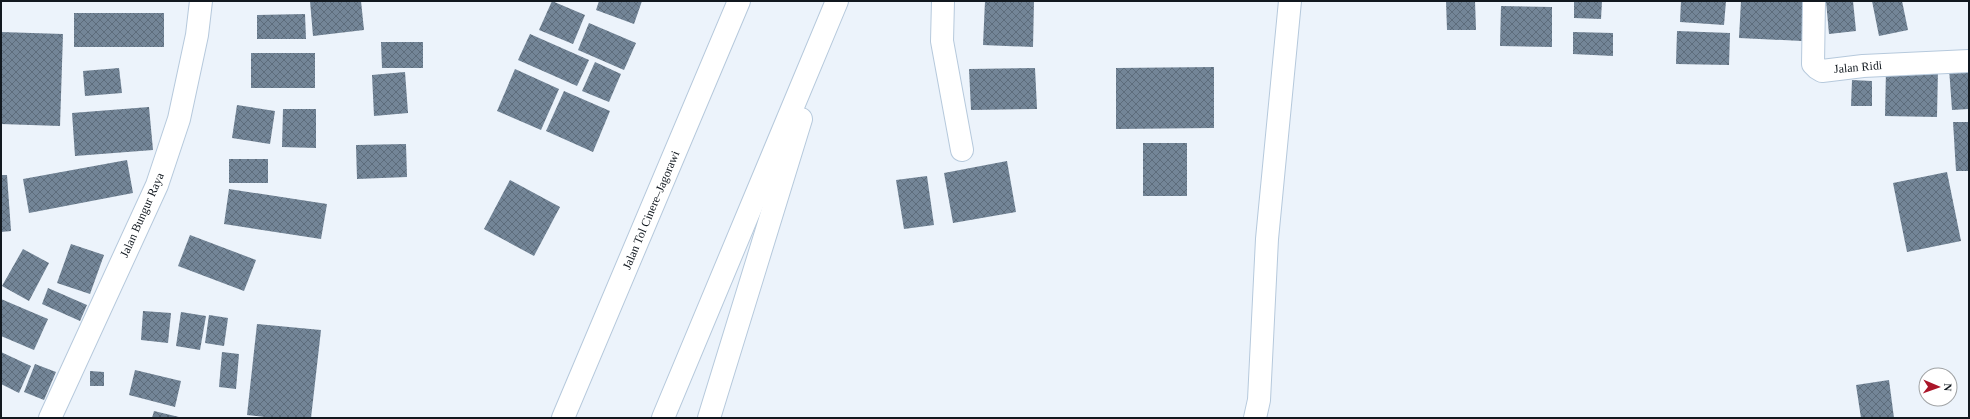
<svg xmlns="http://www.w3.org/2000/svg" width="1970" height="419" font-family="'Times New Roman',serif">
<style>
.building{fill:url(#building-cross-hatch)}
.lines{fill:none;stroke-linecap:round;stroke-linejoin:round}
.street-casing{stroke:#b6c9dc;stroke-width:24}
.secondary-casing{stroke:#b6c9dc;stroke-width:24}
.highway-casing{stroke:#b6c9dc;stroke-width:24}
.street{stroke:#fff;stroke-width:22}
.secondary{stroke:#fff;stroke-width:22}
.highway{stroke:#fff;stroke-width:22}
.labels{text-anchor:middle;stroke-width:3.5;stroke-linejoin:round;paint-order:stroke}
.street-label{font-size:12px;fill:#11181f;stroke:#fff}
</style>
<defs>
<pattern id="building-cross-hatch" width="8" height="8" patternUnits="userSpaceOnUse"><rect width="8" height="8" fill="#738597"/><path d="M0 0l8 8M0 8l8-8" fill="none" stroke="#5d6c7b"/></pattern>
</defs>
<rect width="100%" height="100%" fill="#ecf3fb"/>
<g class="building">
<path d="M310 1H361L364 30 313 36Z"/>
<path d="M552 1 585 15 573 44 539 30Z"/>
<path d="M599 1H642L634 24 596 10Z"/>
<path d="M985 1H1034L1033 47 983 45Z"/>
<path d="M1446 1H1475L1476 30H1447Z"/>
<path d="M1574 1H1602L1601 19 1574 18Z"/>
<path d="M1681 1H1726L1724 25 1680 22Z"/>
<path d="M1741 1H1804L1802 41 1739 38Z"/>
<path d="M1826 1H1853L1856 31 1829 34Z"/>
<path d="M1872 1H1902L1908 30 1879 36Z"/>
<path d="M1501 6 1552 7V47L1500 46Z"/>
<rect x="74" y="13" width="90" height="34"/>
<path d="M305 14 306 39H257V15Z"/>
<path d="M589 23 636 43 624 70 578 50Z"/>
<path d="M1677 31 1730 33 1729 65 1676 64Z"/>
<path d="M1 32 63 34 60 126 1 124Z"/>
<path d="M1573 32 1613 33V56L1573 54Z"/>
<path d="M530 34 589 60 577 86 518 60Z"/>
<path d="M381 42H423V68H382Z"/>
<rect x="251" y="53" width="64" height="35"/>
<path d="M595 62 621 74 609 102 582 91Z"/>
<path d="M1214 67V128L1116 129V68Z"/>
<path d="M1969 67V109L1952 110 1949 68Z"/>
<path d="M119 68 122 93 85 96 83 71Z"/>
<path d="M1035 68 1037 109 971 110 969 69Z"/>
<path d="M515 69 559 89 541 130 497 111Z"/>
<path d="M1886 69H1938L1937 117 1885 116Z"/>
<path d="M405 72 408 113 374 116 372 75Z"/>
<path d="M1852 80 1872 81V106H1851Z"/>
<path d="M564 91 610 111 593 152 546 131Z"/>
<path d="M237 105 275 111 270 144 232 138Z"/>
<path d="M149 107 153 150 75 156 72 113Z"/>
<path d="M283 109H316V148L282 147Z"/>
<path d="M1953 122H1969V171H1956Z"/>
<rect x="1143" y="143" width="44" height="53"/>
<path d="M406 144 407 177 357 179 356 145Z"/>
<rect x="229" y="159" width="39" height="24"/>
<path d="M127 160 133 193 29 213 23 179Z"/>
<path d="M1007 161 1016 212 953 223 944 173Z"/>
<path d="M1947 172 1961 241 1907 252 1893 183Z"/>
<path d="M1 175H7L11 231 1 232Z"/>
<path d="M927 176 934 225 904 229 896 180Z"/>
<path d="M510 180 560 207 534 256 484 229Z"/>
<path d="M229 189 327 204 321 239 224 224Z"/>
<path d="M190 235 256 260 244 291 178 266Z"/>
<path d="M71 244 104 255 90 294 57 283Z"/>
<path d="M23 249 49 263 29 301 2 286Z"/>
<path d="M48 288 87 305 80 321 42 304Z"/>
<path d="M1 299 48 319 34 350 1 336Z"/>
<path d="M143 311 171 313 168 343 141 340Z"/>
<path d="M181 312 206 316 200 350 176 346Z"/>
<path d="M209 315 228 318 224 346 205 343Z"/>
<path d="M257 324 321 330 311 418H274L247 415Z"/>
<path d="M1 352 31 366 19 393 1 384Z"/>
<path d="M222 352 239 354 236 389 219 387Z"/>
<path d="M35 364 56 372 44 400 24 392Z"/>
<path d="M135 370 181 381 175 407 129 395Z"/>
<path d="M90 371 104 372V386H90Z"/>
<path d="M1889 380 1894 418H1861L1856 385Z"/>
<path d="M154 411 179 417V418H152Z"/>
</g>
<g class="lines">
<g class="street-casing">
<g id="street">
<path d="M943 1 942 41 962 150"/>
<path d="M1814 1 1813 64 1817 68 1822 71 1863 66 1969 61"/>
<path d="M1255 418 1259 400 1267 239 1290 1"/>
</g>
</g>
<g class="secondary-casing">
<path id="secondary" d="M50 418 157 185 179 119 197 35 201 1"/>
</g>
<g class="highway-casing">
<g id="highway">
<path d="M563 418 739 1"/>
<path d="M663 418 837 1"/>
<path d="M709 418 801 119"/>
</g>
</g>
<use href="#street" class="street"/>
<use href="#secondary" class="secondary"/>
<use href="#highway" class="highway"/>
</g>
<g class="labels">
<g class="street-label">
<text transform="translate(1858 67) rotate(-5)" y="4">Jalan Ridi</text>
<text transform="translate(651 210) rotate(-67)" y="4">Jalan Tol Cinere–Jagorawi</text>
<text transform="translate(142 215) rotate(-66)" y="4">Jalan Bungur Raya</text>
</g>
</g>
<rect width="1970" height="419" fill="none" stroke="#11181f" stroke-width="4"/>
<g transform="translate(1938 387) rotate(92)"><circle r="19" fill="#ffffff" stroke="#a0a3a5"/>
<path d="M0-3L7 15L0 10L-7 15Z" fill="#aa1529"/>
<text y="-6" font-size="11" font-weight="bold" text-anchor="middle" fill="#11181f">N</text>
</g>
</svg>
